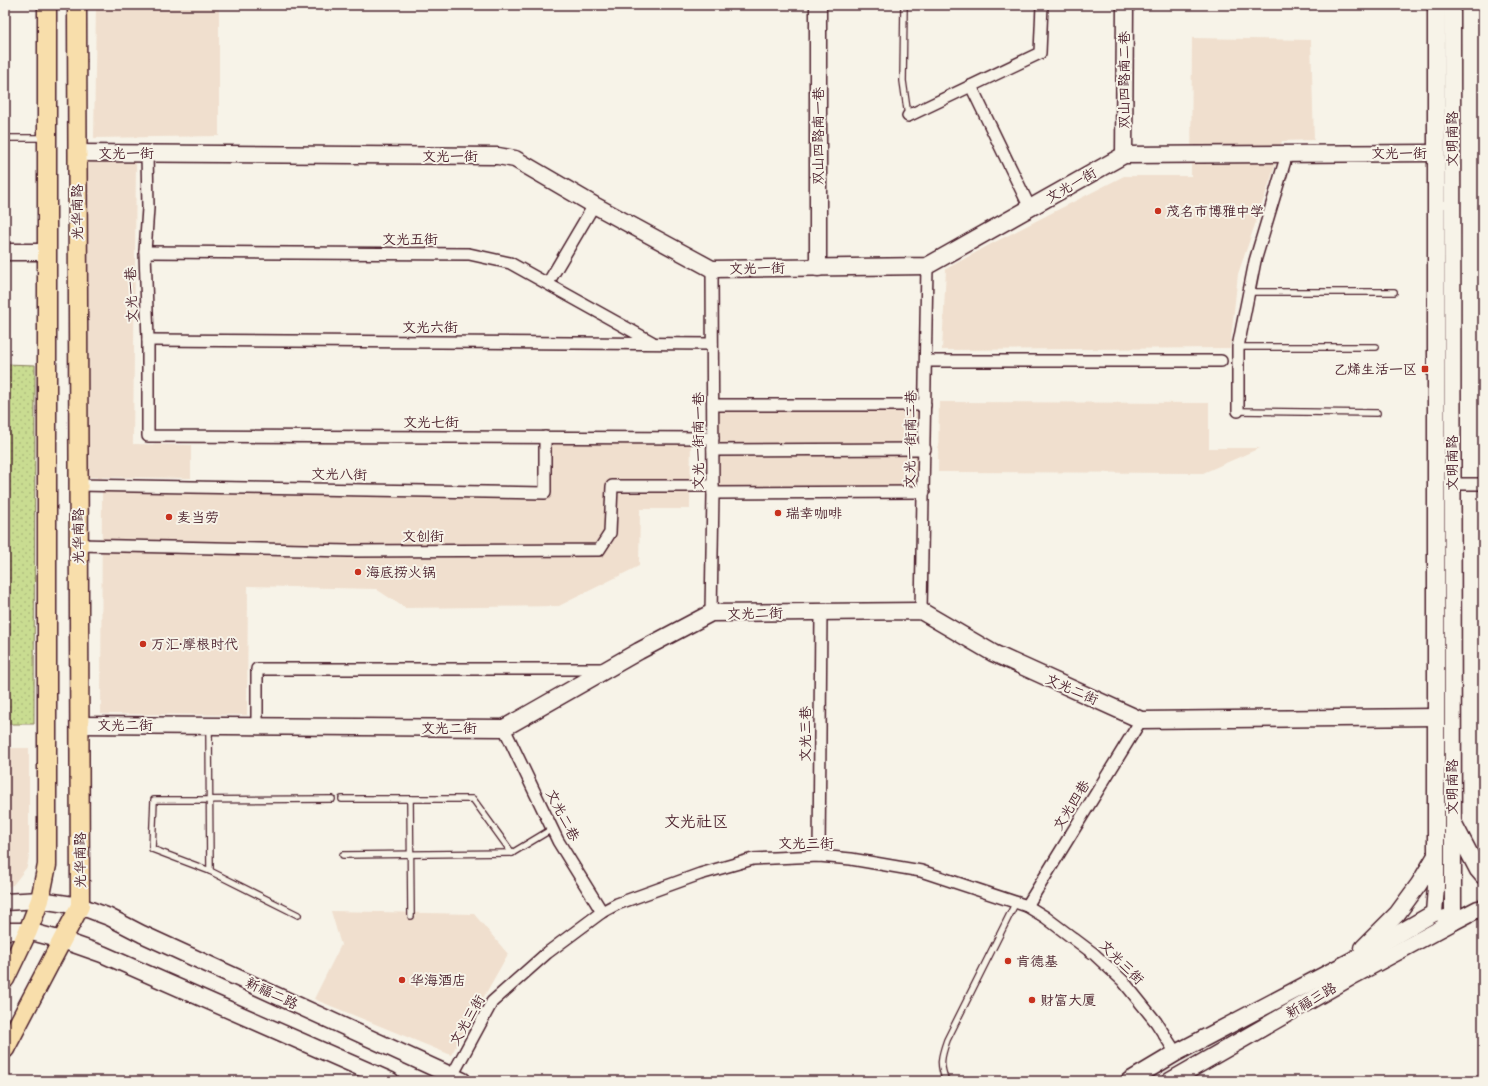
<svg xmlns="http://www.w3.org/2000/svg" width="1488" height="1086" font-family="Itim,'LXGW WenKai TC',sans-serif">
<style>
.built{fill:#f0dfce}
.park{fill:url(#park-dots);stroke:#8a7e5e}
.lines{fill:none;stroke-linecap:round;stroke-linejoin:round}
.lane-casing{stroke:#4a1f2b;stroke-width:8}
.street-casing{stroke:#4a1f2b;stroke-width:14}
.secondary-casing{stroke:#4a1f2b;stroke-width:19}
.primary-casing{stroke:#4a1f2b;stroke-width:21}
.lane{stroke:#f7f3e8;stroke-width:5.5}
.street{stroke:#f7f3e8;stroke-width:11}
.secondary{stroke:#f7f3e8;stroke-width:16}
.primary{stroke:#f8deab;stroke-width:18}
.poi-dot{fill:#c8321e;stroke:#f7f3e8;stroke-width:1.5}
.labels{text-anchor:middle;stroke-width:4;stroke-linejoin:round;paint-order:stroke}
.street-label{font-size:14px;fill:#4a1f2b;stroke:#f7f3e8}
.poi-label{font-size:14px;fill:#4a1f2b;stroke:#f7f3e8;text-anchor:start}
.quarter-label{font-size:16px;fill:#4a1f2b;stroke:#f7f3e8}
</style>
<defs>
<pattern id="park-dots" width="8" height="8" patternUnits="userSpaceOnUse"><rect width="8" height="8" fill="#c9dc91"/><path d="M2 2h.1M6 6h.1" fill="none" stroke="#aebc7d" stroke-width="1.8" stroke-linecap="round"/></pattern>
</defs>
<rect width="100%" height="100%" fill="#f7f3e8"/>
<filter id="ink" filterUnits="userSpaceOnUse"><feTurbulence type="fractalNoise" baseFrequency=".025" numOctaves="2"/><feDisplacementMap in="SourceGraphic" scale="8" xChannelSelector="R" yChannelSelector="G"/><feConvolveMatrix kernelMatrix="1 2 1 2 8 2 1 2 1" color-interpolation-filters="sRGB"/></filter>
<g filter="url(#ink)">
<g class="built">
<path d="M96 5H219V136L94 138Z"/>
<path d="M1192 38 1311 40 1314 140 1282 141 1271 178 1238 274 1230 348 942 350 946 269 991 244 1124 176H1191Z"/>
<path d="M87 162H136L133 444 191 445V478L84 477Z"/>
<path d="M939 402 1209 403V448H1260L1203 473 938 472Z"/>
<path d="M713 405H925L924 492 713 493Z"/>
<path d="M545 437 691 438 690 509H640L639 566 559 606 405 608 376 589 248 586 247 715 101 714 102 485 544 493Z"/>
<path d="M5 748H29V856L27 867 13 885 5 887Z"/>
<path d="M331 911 474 914 508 954 451 1055 314 999 341 945Z"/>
</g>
<path class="park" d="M5 364 35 365 34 724H5Z"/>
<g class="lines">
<g class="lane-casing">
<g id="lane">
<path d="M904 5 903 81 908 116"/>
<path d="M5 138H45"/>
<path d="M1249 292H1394"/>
<path d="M1238 347H1376"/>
<path d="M1238 411 1377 413"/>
<path d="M209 728 210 871 152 849 154 800 332 799"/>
<path d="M342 799H473L512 853 552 829"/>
<path d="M410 799 411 916"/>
<path d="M343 855 512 853"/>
<path d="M210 871 298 915"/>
<path d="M946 1081C939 1064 941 1057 947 1040L1016 902"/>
</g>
</g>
<g class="street-casing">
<g id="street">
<path d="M971 86 1030 208"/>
<path d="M908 116 1040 53 1042 5"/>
<path d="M147 153 148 208 145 252 148 340V436L713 438"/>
<path d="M145 252 469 254 510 263 652 342"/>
<path d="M548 283 594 205"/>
<path d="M148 340 712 344"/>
<path d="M926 361H1221"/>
<path d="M713 405H925"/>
<path d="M1238 411V347L1255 261 1287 154"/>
<path d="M713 450 925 449"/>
<path d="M1452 484H1483"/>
<path d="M78 485 545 493V437"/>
<path d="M713 493 924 492"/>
<path d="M78 545 349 551 599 550 610 533 612 486H713"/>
<path d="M921 611 927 266"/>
<path d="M711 613 713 493 712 269"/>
<path d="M257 726V669H605"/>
<path d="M504 728 558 841 602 912"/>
<path d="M819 856 821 612"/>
<path d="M1027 906 1141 720"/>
<path d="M452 1076 492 1002 547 953 602 912 617 904 700 874 753 859 819 856 851 859 921 871 1027 906 1045 917 1094 954 1123 981 1156 1022 1176 1053"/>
</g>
</g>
<g class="secondary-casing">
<g id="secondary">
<path d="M818 5V268"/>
<path d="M77 153 498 156 515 159 594 205 712 269 927 266 1124 155 1436 153"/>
<path d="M1124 155 1125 5"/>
<path d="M5 252H47"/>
<path d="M79 725 504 728 639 651 711 613 921 611 993 653 1141 720 1436 717"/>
<path d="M1454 824 1478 870 1483 876"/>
<path d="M5 902 40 900 80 906 109 917 142 934 463 1081"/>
<path d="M1434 913 1436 887V5"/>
<path d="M1445 918 1453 922 1478 909H1483"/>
<path d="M5 931H28L62 940 102 954 391 1081"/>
<path d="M1363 948 1397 914 1419 884 1435 857"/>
<path d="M1129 1081 1176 1053 1351 961 1434 913"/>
<path d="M1170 1081 1351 977 1453 922 1452 5"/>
</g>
</g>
<g class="primary-casing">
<g id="primary">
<path d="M5 979 28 931 40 900 47 865V5"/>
<path d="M5 1049 80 906 77 5"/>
</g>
</g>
<use href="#lane" class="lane"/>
<use href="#street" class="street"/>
<use href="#secondary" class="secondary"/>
<use href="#primary" class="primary"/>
</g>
</g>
<g class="poi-dot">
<circle cx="1158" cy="211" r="4"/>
<rect x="1421" y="365" width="8" height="8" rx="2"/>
<circle cx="778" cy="513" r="4"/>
<circle cx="169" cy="517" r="4"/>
<circle cx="358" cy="572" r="4"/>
<circle cx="143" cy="644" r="4"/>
<circle cx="1008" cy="961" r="4"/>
<circle cx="402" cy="980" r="4"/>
<circle cx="1032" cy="1000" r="4"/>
</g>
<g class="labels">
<g class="street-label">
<text transform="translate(1124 80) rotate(-90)" y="5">双山四路南二巷</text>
<text transform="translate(818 136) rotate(-90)" y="5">双山四路南一巷</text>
<text transform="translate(1452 139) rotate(-90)" y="5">文明南路</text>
<text x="126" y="158">文光一街</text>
<text x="1399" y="158">文光一街</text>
<text x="450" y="161">文光一街</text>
<text transform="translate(1071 185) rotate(-30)" y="5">文光一街</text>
<text transform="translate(77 212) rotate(-90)" y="5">光华南路</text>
<text x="410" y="244">文光五街</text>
<text transform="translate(757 268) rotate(-1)" y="5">文光一街</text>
<text transform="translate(131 295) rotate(-92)" y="5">文光一巷</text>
<text x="430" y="332">文光六街</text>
<text x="431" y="427">文光七街</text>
<text transform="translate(910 439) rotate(-89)" y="5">文光一街南二巷</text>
<text transform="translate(698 441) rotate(-90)" y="5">文光一街南一巷</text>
<text transform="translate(1452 463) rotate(-90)" y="5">文明南路</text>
<text transform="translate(339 474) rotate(1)" y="5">文光八街</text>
<text transform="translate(78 536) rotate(-90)" y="5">光华南路</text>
<text x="423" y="541">文创街</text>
<text transform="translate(755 613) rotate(-1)" y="5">文光二街</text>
<text transform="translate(1072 689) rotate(24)" y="5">文光二街</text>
<text x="125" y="730">文光二街</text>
<text x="449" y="733">文光二街</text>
<text transform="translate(805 734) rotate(-90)" y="5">文光三巷</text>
<text transform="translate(1452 787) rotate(-90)" y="5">文明南路</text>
<text transform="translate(1071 805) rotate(-58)" y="5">文光四巷</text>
<text transform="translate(563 815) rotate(63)" y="5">文光二巷</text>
<text x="806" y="848">文光三街</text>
<text transform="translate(80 860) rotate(-90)" y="5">光华南路</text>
<text transform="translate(1122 962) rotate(45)" y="5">文光三街</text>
<text transform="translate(272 993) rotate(25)" y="5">新福二路</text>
<text transform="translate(1311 1000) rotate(-30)" y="5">新福三路</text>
<text transform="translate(467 1020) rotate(-60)" y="5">文光三街</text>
</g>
<g class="poi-label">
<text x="1166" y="216">茂名市博雅中学</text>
<text x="1417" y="374" text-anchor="end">乙烯生活一区</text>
<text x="786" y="518">瑞幸咖啡</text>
<text x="177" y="522">麦当劳</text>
<text x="366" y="577">海底捞火锅</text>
<text x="151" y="649">万汇·摩根时代</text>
<text x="1016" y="966">肯德基</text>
<text x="410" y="985">华海酒店</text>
<text x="1040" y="1005">财富大厦</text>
</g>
<g class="quarter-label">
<text x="696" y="827">文光社区</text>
</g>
</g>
<rect width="1488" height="1086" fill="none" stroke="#f7f3e8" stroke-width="20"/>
<rect x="10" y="10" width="1468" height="1066" fill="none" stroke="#4a1f2b" stroke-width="1.5" filter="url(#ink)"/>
</svg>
